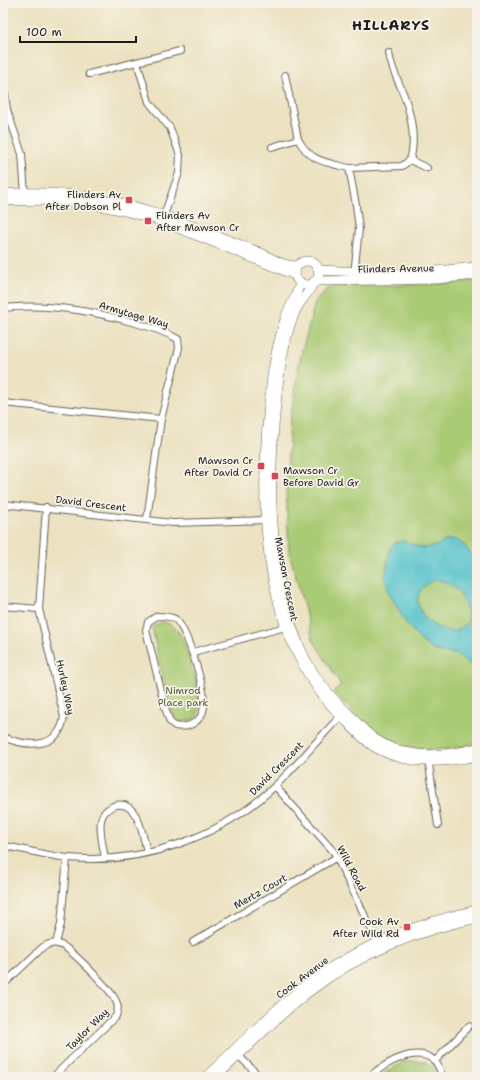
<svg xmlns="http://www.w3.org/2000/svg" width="480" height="1080" font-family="'Shantell Sans',sans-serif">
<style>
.green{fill:#aacb74;stroke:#637448}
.water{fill:#54c2cb;stroke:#386f74;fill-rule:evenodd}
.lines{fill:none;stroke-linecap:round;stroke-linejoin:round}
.street-casing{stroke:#656156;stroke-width:8}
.secondary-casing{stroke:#656156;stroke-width:10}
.street{stroke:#fff;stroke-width:6}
.secondary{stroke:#fff;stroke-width:9}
.poi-dot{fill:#d1495b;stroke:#f7f3e8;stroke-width:1.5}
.labels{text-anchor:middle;stroke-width:3.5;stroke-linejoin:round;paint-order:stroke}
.poi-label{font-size:10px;fill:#1c1c1c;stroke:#f7f3e8;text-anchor:end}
.street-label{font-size:10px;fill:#1c1c1c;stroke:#f7f3e8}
.park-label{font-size:10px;fill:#4e593b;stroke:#f7f3e8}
.district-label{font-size:14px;font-weight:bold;letter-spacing:1px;fill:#1c1c1c;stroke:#f7f3e8}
</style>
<rect width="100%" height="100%" fill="#f7f3e8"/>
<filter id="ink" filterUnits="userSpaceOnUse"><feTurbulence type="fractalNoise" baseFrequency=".025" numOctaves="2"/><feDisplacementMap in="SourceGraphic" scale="8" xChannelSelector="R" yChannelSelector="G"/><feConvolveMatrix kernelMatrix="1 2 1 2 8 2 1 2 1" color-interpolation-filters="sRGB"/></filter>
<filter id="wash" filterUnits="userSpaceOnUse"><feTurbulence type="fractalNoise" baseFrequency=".012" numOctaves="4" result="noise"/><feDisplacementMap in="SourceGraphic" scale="16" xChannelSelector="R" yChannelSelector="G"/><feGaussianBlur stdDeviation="0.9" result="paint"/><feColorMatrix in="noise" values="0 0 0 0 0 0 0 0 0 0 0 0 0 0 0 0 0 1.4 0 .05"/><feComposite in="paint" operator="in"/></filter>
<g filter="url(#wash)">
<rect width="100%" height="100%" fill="#ece2c1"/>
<g class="green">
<path d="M477 280V743C409 761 378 742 333 692L341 685 313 640 289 551 286 491 290 421 299 363 315 302 327 289 345 285 376 286 437 284Z"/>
<path d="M163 622C170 623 176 628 180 634 187 648 206 702 197 715 194 721 186 721 180 722L172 713 169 706 152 627Z"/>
<path d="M405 1061H424L442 1074 440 1077H378Z"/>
</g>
<path class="water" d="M447 540H457L464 545 472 555 477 575V662L472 666 458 655 433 650 422 642 406 623 389 593 385 578 390 548 395 543 403 541 422 548 435 546ZM436 580C458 582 468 602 468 622 463 626 458 631 451 631 426 631 399 592 436 580Z"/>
</g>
<g filter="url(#ink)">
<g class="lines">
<g class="street-casing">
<g id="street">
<path d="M137 62 149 102 170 128 180 155 179 173 163 218"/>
<path d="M89 74 180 51"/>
<path d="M285 75 298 139C310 162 326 162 349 168L356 205 359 229 354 274"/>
<path d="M5 94 7 110 22 154 25 195"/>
<path d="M272 147 298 139"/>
<path d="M410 160 427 168"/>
<path d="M349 168 402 166 410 160C417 138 410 109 401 88 396 76 391 67 389 53"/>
<path d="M3 308C47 303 89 310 132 322 147 326 164 331 178 339L179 348 161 419 147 519"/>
<path d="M3 403 161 419"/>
<path d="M3 504 173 523 268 520"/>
<path d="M3 606 39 609"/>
<path d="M157 616C162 616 170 616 175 619 187 628 206 691 204 707 202 721 189 729 175 726L170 722 166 711 146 630 148 622Z"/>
<path d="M193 652 289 626"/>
<path d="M3 737C27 747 59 750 64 717L39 609 46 507"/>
<path d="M428 758 438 825"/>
<path d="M275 786 334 852 379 945"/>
<path d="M3 846C25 849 47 856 69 858 142 865 221 837 274 787 299 764 319 737 343 714"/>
<path d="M105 858C103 846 99 832 101 820 102 814 107 809 113 806 138 797 143 836 147 852"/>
<path d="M193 942 337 857"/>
<path d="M56 943 61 924 67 858"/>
<path d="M3 985 43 947C49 943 54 942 61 945 71 949 112 991 116 1001 119 1006 118 1011 116 1016L53 1077"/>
<path d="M237 1054 260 1077"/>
<path d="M435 1061 469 1026"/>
<path d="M369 1077C388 1060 434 1036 442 1077"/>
</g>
</g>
<g class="secondary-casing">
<g id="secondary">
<path d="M3 194C81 188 139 204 210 233 227 240 244 246 261 253 274 259 282 266 297 266"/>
<path d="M3 201 53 200 81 202 121 210 161 221 295 275"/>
<circle cx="307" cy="273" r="12"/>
<path d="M318 270 406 274 477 267"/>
<path d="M315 281 436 279 477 275"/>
<path d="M300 282C298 294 290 305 286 316 280 335 275 356 272 376 258 490 255 633 344 719 353 728 362 738 373 746 405 766 442 763 477 756"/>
<path d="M313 283C309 293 302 299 297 308 287 328 282 356 279 378 268 463 265 572 302 652 313 676 331 698 351 716 358 724 366 733 375 739 406 760 443 757 477 748"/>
<path d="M206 1077C236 1048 266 1018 298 991 348 950 414 924 477 910"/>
<path d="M216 1077C247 1048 276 1017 310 991 358 954 419 930 477 918"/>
</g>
</g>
<use href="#street" class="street"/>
<use href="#secondary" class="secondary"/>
</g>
</g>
<g class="poi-dot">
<rect x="125" y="196" width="8" height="8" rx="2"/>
<rect x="144" y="217" width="8" height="8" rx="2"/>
<rect x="257" y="462" width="8" height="8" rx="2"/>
<rect x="271" y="472" width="8" height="8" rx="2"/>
<rect x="403" y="923" width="8" height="8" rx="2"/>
</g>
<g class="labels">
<g class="poi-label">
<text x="121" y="198">Flinders Av<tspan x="121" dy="12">After Dobson Pl</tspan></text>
<text x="156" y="219" text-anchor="start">Flinders Av<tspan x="156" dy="12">After Mawson Cr</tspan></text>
<text x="253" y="464">Mawson Cr<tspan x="253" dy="12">After David Cr</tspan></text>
<text x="283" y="474" text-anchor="start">Mawson Cr<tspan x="283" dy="12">Before David Gr</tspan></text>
<text x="399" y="925">Cook Av<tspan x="399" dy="12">After Wild Rd</tspan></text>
</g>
<g class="street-label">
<text transform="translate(396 268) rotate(-1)" y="4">Flinders Avenue</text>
<text transform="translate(134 314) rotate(16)" y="4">Armytage Way</text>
<text transform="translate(91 503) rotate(7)" y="4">David Crescent</text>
<text transform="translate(287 579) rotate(79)" y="4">Mawson Crescent</text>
<text transform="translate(66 687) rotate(78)" y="4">Hurley Way</text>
<text transform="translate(276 768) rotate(-45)" y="4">David Crescent</text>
<text transform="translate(352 868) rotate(62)" y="4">Wild Road</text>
<text transform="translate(260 891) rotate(-30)" y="4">Mertz Court</text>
<text transform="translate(302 977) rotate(-37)" y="4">Cook Avenue</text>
<text transform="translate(87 1029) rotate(-45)" y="4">Taylor Way</text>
</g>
<g class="park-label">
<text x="183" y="694">Nimrod<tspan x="183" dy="12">Place park</tspan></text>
</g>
<g class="district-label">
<text x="391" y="30">HILLARYS</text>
</g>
</g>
<rect width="480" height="1080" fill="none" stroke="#f7f3e8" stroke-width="16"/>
<path d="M20 36v6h116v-6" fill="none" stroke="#1c1c1c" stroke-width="2"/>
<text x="26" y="36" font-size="12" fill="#1c1c1c" stroke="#f7f3e8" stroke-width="3" paint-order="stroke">100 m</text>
</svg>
